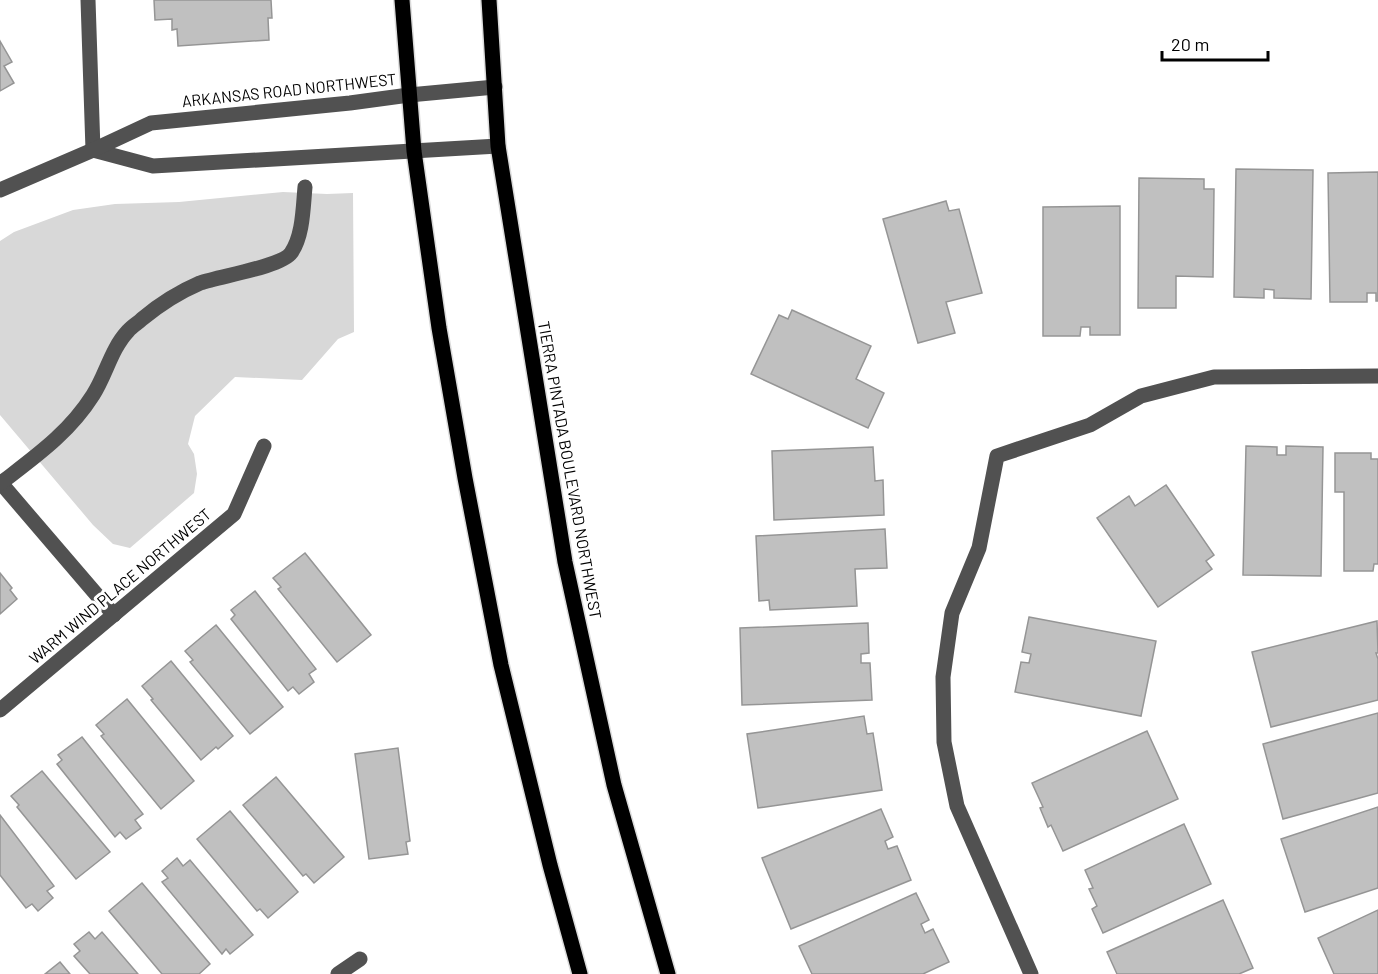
<svg xmlns="http://www.w3.org/2000/svg" width="1378" height="974" font-family="Barlow,sans-serif">
<style>
.green{fill:#d8d8d8}
.building{fill:#c0c0c0;stroke:#959595;stroke-width:1.5}
.lines{fill:none;stroke-linecap:round;stroke-linejoin:round}
.major-casing{stroke:#dbdbdb;stroke-width:18}
.minor{stroke:#515151;stroke-width:15}
.major{stroke:#000;stroke-width:15}
.labels{text-anchor:middle;stroke-width:6;stroke-linejoin:round;paint-order:stroke}
.street-label{font-size:16px;fill:#000;stroke:#fff}
</style>
<rect width="100%" height="100%" fill="#fff"/>
<path class="green" d="M283 192 327 194 353 193 354 332 338 339 302 380 235 377 195 416 188 444 194 454 197 474 194 493 130 548 113 544 93 525 0 415V241L14 232 73 210 115 204 179 202Z"/>
<g class="building">
<path d="M154 0H271L272 18H268L269 40 178 46 177 29 172 30V19L155 20Z"/>
<path d="M0 41 12 62 4 66 14 83 0 91Z"/>
<path d="M1236 169 1313 170 1311 299 1274 298V290L1264 289V298L1234 297Z"/>
<path d="M1378 172V301H1376V293H1367V302H1330L1328 173Z"/>
<path d="M1139 178 1204 179V189H1214L1213 277 1176 276V308H1138Z"/>
<path d="M946 201 949 211 959 209 982 293 946 302 955 333 918 343 883 219Z"/>
<path d="M1120 206V335H1090V327H1081L1080 336H1043V207Z"/>
<path d="M792 310 871 346 856 379 884 393 868 428 751 374 779 315 788 319Z"/>
<path d="M1246 446 1277 447V455H1286V446L1323 447 1321 576 1243 575Z"/>
<path d="M873 447 875 481 883 480 884 515 774 520 772 451Z"/>
<path d="M1335 453H1371V459H1378V564H1374L1373 571H1344V492H1335Z"/>
<path d="M1166 485 1214 555 1206 561 1212 569 1158 607 1097 518 1129 496 1135 506Z"/>
<path d="M885 529 887 568 855 569 857 606 770 610 769 600 759 601 756 536Z"/>
<path d="M305 553 371 635 337 662 278 589 281 587 273 578Z"/>
<path d="M0 573 12 588 10 590 17 599 0 614Z"/>
<path d="M255 591 316 669 309 674 314 682 299 694 293 687 288 691 231 619 235 615 231 610Z"/>
<path d="M1029 617 1156 641 1141 716 1015 692 1021 662 1029 663 1031 654 1022 652Z"/>
<path d="M1377 621 1378 653H1376L1378 659V700L1271 727 1252 652Z"/>
<path d="M868 623 869 653 861 654V663H870L872 700 742 705 740 628Z"/>
<path d="M216 625 283 707 250 734 190 662 193 660 185 651Z"/>
<path d="M171 661 233 736 218 749 216 747 201 760 151 700 153 699 142 686Z"/>
<path d="M127 699 194 781 161 809 101 736 104 734 96 725Z"/>
<path d="M1378 713V793L1283 819 1263 744Z"/>
<path d="M864 716 867 734 873 733 882 790 758 808 747 734Z"/>
<path d="M1147 731 1178 799 1063 851 1051 825 1048 827 1040 808 1043 807 1032 783Z"/>
<path d="M82 737 143 814 135 820 141 828 126 839 120 832 115 837 57 764 62 760 58 755Z"/>
<path d="M398 748 410 841 406 842 408 854 369 859 355 754Z"/>
<path d="M42 771 110 852 76 879 17 807 19 805 11 796Z"/>
<path d="M276 777 344 857 314 883 306 874 303 876 243 805Z"/>
<path d="M1378 807V888L1305 912 1281 839Z"/>
<path d="M881 809 893 837 885 841 888 849 897 846 911 880 791 929 762 858Z"/>
<path d="M230 811 298 892 268 918 260 909 257 911 197 839Z"/>
<path d="M0 815 54 886 47 891 53 898 38 911 32 904 26 908 0 875Z"/>
<path d="M1184 824 1211 884 1103 933 1092 909 1097 906 1089 889 1093 888 1085 870Z"/>
<path d="M177 858 183 866 190 860 253 935 230 954 226 949 222 954 162 882 168 878 162 871Z"/>
<path d="M142 883 210 964 199 974H162L109 911Z"/>
<path d="M916 893 929 920 921 924 925 933 933 929 949 962 923 974H812L799 946Z"/>
<path d="M1223 900 1253 968 1239 974H1117L1107 952Z"/>
<path d="M1378 910V974H1334L1318 938Z"/>
<path d="M89 932 95 939 102 932 138 974H90L74 956 80 951 74 944Z"/>
<path d="M60 962 70 974H45Z"/>
</g>
<g class="lines">
<g class="major-casing">
<g id="major">
<path d="M402 0 414 151 439 328 465 478 501 665 550 865 580 974"/>
<path d="M489 0 498 146 565 562 614 785 668 974"/>
</g>
</g>
<g class="minor">
<path d="M88 0 93 150"/>
<path d="M93 150 153 166 498 146"/>
<path d="M0 190 93 150 151 123 350 103 409 95 495 87"/>
<path d="M0 482 114 615"/>
<path d="M1 483C36 456 69 433 93 395 106 375 111 349 128 331 132 326 138 323 142 319 160 304 179 292 200 283 220 276 281 267 291 253 303 236 303 208 305 187"/>
<path d="M0 710 234 514 264 446"/>
<path d="M338 974 360 959"/>
<path d="M1031 974 957 806 944 742 943 677 952 613 979 548 997 456 1090 425 1141 396 1214 377 1378 376"/>
</g>
<use href="#major" class="major"/>
</g>
<g class="labels">
<g class="street-label">
<text transform="translate(289 90) rotate(-6)" y="6">ARKANSAS ROAD NORTHWEST</text>
<text transform="translate(570 470) rotate(80)" y="6">TIERRA PINTADA BOULEVARD NORTHWEST</text>
<text transform="translate(120 586) rotate(-40)" y="6">WARM WIND PLACE NORTHWEST</text>
</g>
</g>
<path d="M1162 51v9h106v-9" fill="none" stroke="#000000" stroke-width="3"/>
<text x="1171" y="51" font-size="18" fill="#000000" stroke="#ffffff" stroke-width="4.5" paint-order="stroke">20 m</text>
</svg>
